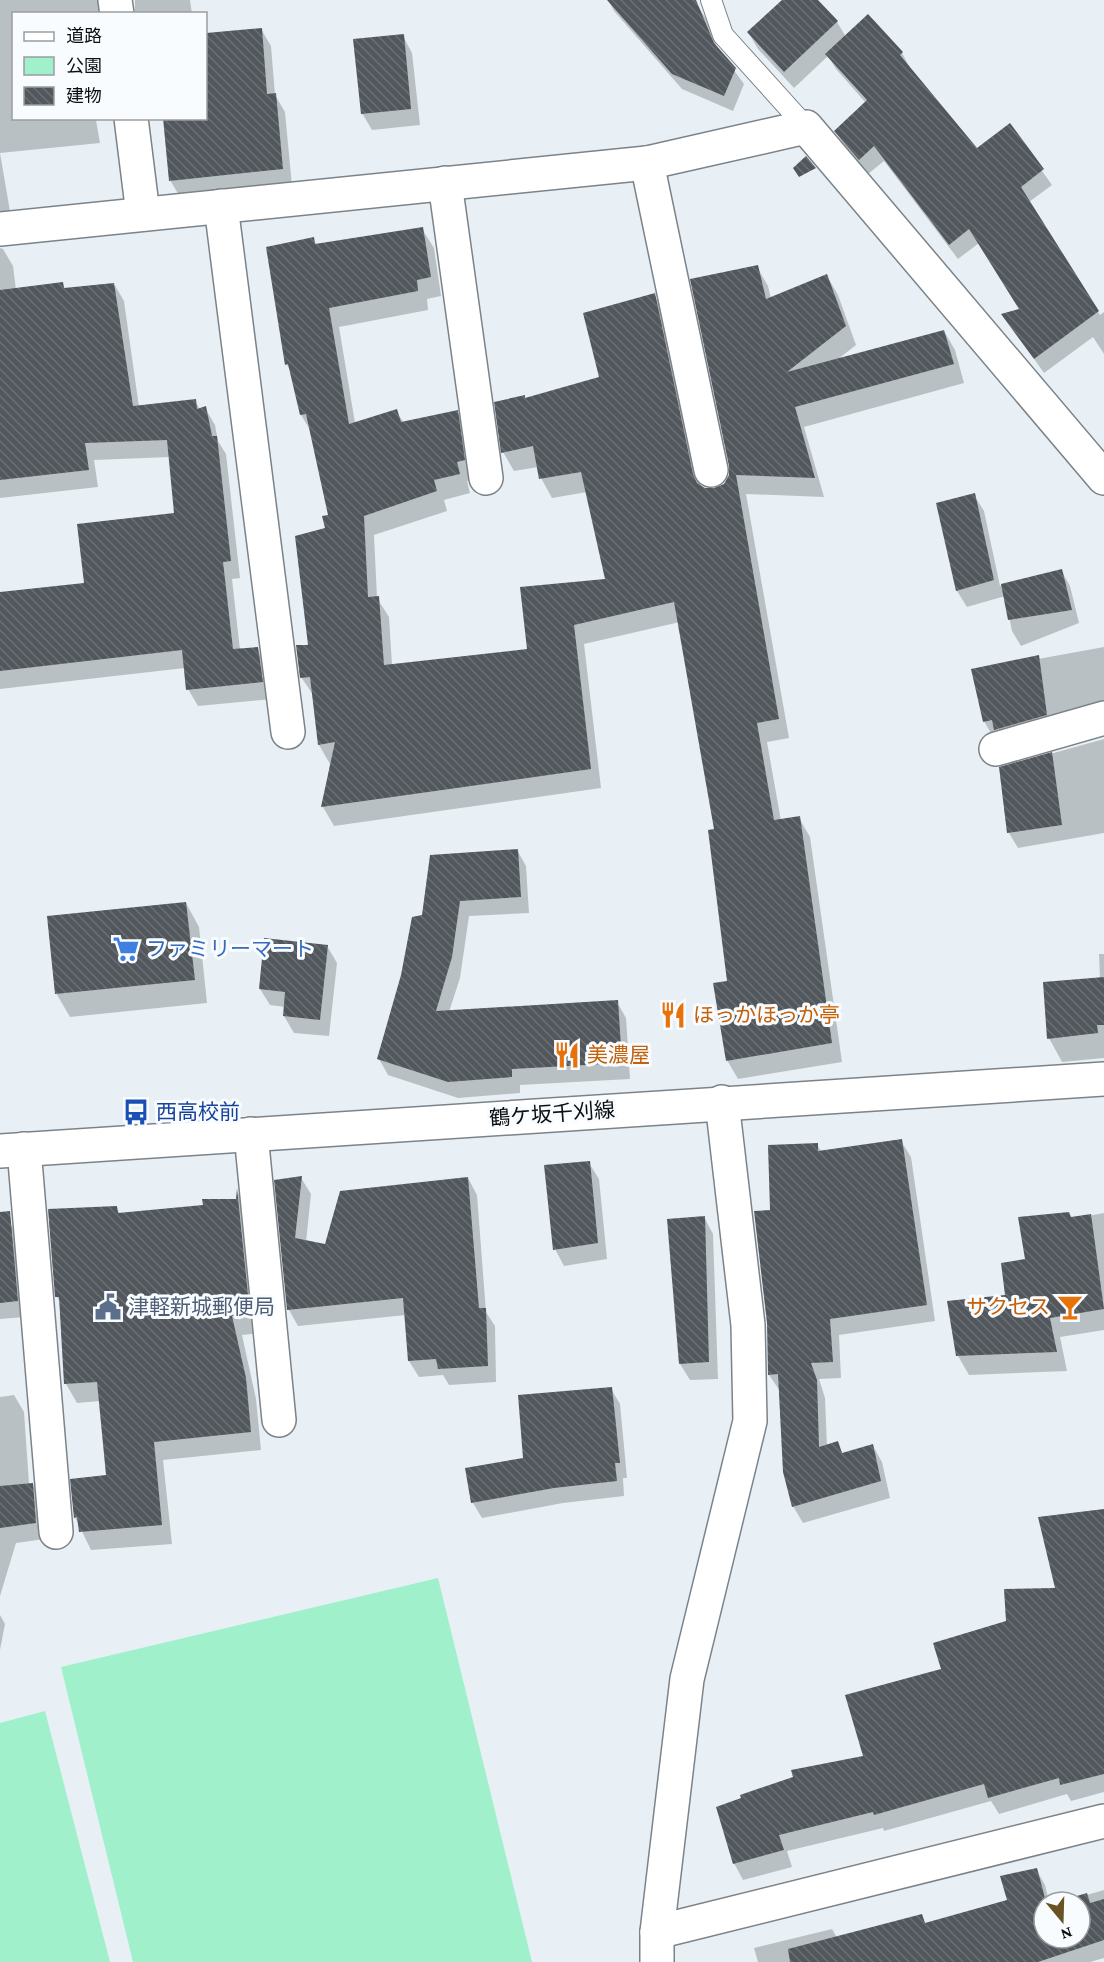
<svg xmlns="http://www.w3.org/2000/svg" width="1104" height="1962" font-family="'Crimson Pro','Noto Sans JP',serif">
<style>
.park{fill:#9ff0cb}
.shadow{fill:#0003}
.building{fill:url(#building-back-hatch)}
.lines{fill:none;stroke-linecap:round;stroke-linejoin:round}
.service-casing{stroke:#7c8388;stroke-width:22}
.minor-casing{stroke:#7c8388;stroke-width:36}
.secondary-casing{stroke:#7c8388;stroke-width:36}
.service{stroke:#fff;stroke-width:20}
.minor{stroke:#fff;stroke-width:33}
.secondary{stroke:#fff;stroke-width:33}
.labels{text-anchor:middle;stroke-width:6;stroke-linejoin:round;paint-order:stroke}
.shop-label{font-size:21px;fill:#366cbe;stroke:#f9fcff;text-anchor:start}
.food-label{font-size:21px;fill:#c56008;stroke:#f9fcff;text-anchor:start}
.transit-label{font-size:21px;fill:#164399;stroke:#f9fcff;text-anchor:start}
.street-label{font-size:21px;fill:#0c0f11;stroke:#f9fcff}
.service-label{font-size:21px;fill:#4e5e75;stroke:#f9fcff;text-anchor:start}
</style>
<defs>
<pattern id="building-back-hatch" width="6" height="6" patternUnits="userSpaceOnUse" patternTransform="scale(1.5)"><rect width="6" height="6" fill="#51575c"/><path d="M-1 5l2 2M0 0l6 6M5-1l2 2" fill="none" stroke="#6a6f73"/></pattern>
</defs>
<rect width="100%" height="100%" fill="#e8f0f6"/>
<g class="park">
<path d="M438 1578 532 1962H133L61 1667Z"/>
<path d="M45 1711 110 1962H0V1723Z"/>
</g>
<g class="shadow">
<path d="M0 0H101L107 14H14V118H117L96 120 100 143 0 153 12 223 0 231Z"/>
<path d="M135 0H190L192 14H135Z"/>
<path d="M608 0H694L708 22 717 47 744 84 733 111 682 89 614 11Z"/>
<path d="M784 0H816L837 22 846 37 902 53 910 68 977 150 1010 126 1052 185 1029 202 1100 315 1104 312V354L1093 337 1044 373 1003 315 1021 310 979 243 958 259 884 161 868 174 844 146 836 131 866 103 836 69 828 56 794 88 758 49 748 32Z"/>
<path d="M261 29 271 46 275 95 285 112 292 186 180 197 170 180 206 118V34Z"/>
<path d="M403 36 412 53 420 125 372 130 362 113Z"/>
<path d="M422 229 434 248 441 296 427 299 428 310 339 327 355 423 396 411 404 423 457 412 468 431 475 479 467 481 470 493 444 500 447 511 374 535 377 598 389 617 392 665 529 651 606 580 587 492 552 498 541 478 538 467 514 471 503 452 525 399 600 378 654 295 665 314 701 487 704 489 715 490 725 485 730 476 757 267 768 286 771 299 827 276 838 295 856 345 837 360 944 331 955 350 964 383 804 427 824 497 746 494 789 738 767 742 781 821 799 818 810 837 842 1062 738 1079 727 1060 729 982 716 830 680 622 584 644 601 788 334 826 323 807 330 764 319 745 314 696 301 677 310 646 330 516 312 433 301 415 292 373 287 365 267 248 313 239 317 245Z"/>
<path d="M0 248 3 249 13 266 16 290 62 283 65 289 114 284 124 301 139 407 195 400 200 410 205 408 215 425 218 441 226 454 240 578 232 579 240 650 257 649 267 666 272 699 198 706 188 689 185 668 0 689V594L85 584 176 514 170 457 94 460 98 487 0 498Z"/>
<path d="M974 495 984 511 1000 586 1061 570 1070 586 1079 623 1021 646 1012 631 1005 596 967 607 957 591Z"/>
<path d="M1104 647V716L993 737 984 721 973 671Z"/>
<path d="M1104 739V833L1018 848 1009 833 1000 768Z"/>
<path d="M517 850 526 866 529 913 469 916 460 978 449 1012 617 1002 626 1018 630 1079 520 1085V1093L458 1098 388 1075 379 1059 423 916Z"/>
<path d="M186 903 199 927 207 1003 70 1017 56 993Z"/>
<path d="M327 946 337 963 329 1036 294 1033 284 1016 285 1007 270 1005 260 989Z"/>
<path d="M1099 954H1104V1058L1062 1062 1049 1038 1100 979Z"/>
<path d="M901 1141 911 1157 935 1321 839 1335 841 1378 819 1379 825 1398 827 1446 837 1443 843 1454 873 1446 882 1462 890 1498 803 1523 793 1506 780 1391 769 1375 771 1211 817 1145 822 1152Z"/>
<path d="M589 1163 599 1179 607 1259 564 1266 555 1249Z"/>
<path d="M301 1178 311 1194 306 1242 326 1246 468 1178 477 1195 486 1312 495 1326 496 1382 449 1385 443 1375 419 1377 409 1361 406 1315 298 1326 289 1310 276 1181Z"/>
<path d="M238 1193 248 1208 260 1333 242 1335 256 1399 261 1450 163 1460 172 1544 91 1550 75 1517 108 1476 100 1401 77 1403 66 1384 61 1304 57 1297 116 1207 120 1214 205 1206 238 1201Z"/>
<path d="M1104 1213V1330L1060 1337 1067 1371 969 1375 958 1356 1006 1296 1027 1260 1072 1219Z"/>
<path d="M704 1217 713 1234 718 1379 690 1380 680 1364Z"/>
<path d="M10 1223 20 1239 26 1317 0 1319V1224Z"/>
<path d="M611 1389 620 1404 627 1478H623L624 1496 563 1503 482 1518 473 1503Z"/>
<path d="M14 1395 24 1412 29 1484H32L42 1500 45 1539 16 1543 0 1596V1397Z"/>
<path d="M1104 1510V1792L1071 1801 1067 1794 999 1814 991 1801 884 1831 883 1828 787 1851 792 1867 743 1880 734 1863 865 1757 943 1670 1008 1622 1057 1589Z"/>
<path d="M0 1615 5 1624 0 1650Z"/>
<path d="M1036 1869 1045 1885 1049 1902H1044V1938H1080V1902H1062L1104 1890V1958L1090 1962H758L754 1948 832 1929 837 1938 921 1916 926 1924 1008 1901Z"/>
</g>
<g class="building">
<path d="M607 0H696L714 43 736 68 724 96 672 74Z"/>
<path d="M782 0H818L838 21 784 72 747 32Z"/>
<path d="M868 14 903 52 900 55 977 148 1010 123 1044 169 1021 187 1099 311 1034 359 1001 314 1019 309 969 229 949 245 874 146 859 160 834 131 867 100 825 54Z"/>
<path d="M262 28 267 94 276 93 283 169 169 181 163 118H206V33Z"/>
<path d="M404 34 411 109 361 114 353 39Z"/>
<path d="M806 156 816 168 799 177 793 168Z"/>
<path d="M423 227 431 277 417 280 418 291 329 308 349 424 397 409 401 422 458 410 465 460 457 462 460 474 434 480 437 491 364 516 368 597 379 596 384 665 527 649 520 587 605 579 581 472 539 479 533 446 501 453 494 402 525 395V398L599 377 583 313 655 293 693 474 697 483 705 488H714L724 484 729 475V466L690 279 758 265 766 299 827 274 846 326 787 372 944 330 954 364 795 407 815 478 736 475 779 719 757 723 774 820 800 816 832 1043 726 1061 713 983 727 981 708 830 714 829 674 602 574 625 591 769 321 807 335 742 318 745 310 677 300 678 296 645H308L295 536 325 528 322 516 328 515 306 414 300 415 288 364 285 365 266 247 314 237 315 244Z"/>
<path d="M63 282 64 288 114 283 133 406 196 399 197 409 206 406 212 436H217L231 561 223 562 233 649 258 647 263 682 186 690 182 650 0 671V592L84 583 77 524 174 513 167 440 85 443 89 470 0 480V290Z"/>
<path d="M975 493 994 580 956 591 936 503Z"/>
<path d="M1062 569 1072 610 1008 620 1001 584Z"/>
<path d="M1039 655 1047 715 994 730 992 720 983 722 971 669Z"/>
<path d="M1052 752 1062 825 1007 833 999 767Z"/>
<path d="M518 849 521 897 460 901 452 957 436 1011 618 1000 622 1063 512 1069V1077L448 1082 377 1059 401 975 412 917 422 915 430 855Z"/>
<path d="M186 902 195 980 55 994 47 916Z"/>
<path d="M264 938 328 945 320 1020 283 1016 285 992 259 989Z"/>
<path d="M1104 977V1025H1097L1098 1033 1047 1039 1043 982Z"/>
<path d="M902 1139 927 1305 830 1319 833 1362 811 1363 817 1380 819 1447 838 1441 842 1453 873 1444 881 1481 792 1507 783 1472 778 1374 768 1375 767 1323 754 1211 770 1210 768 1145 818 1143V1151Z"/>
<path d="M590 1161 598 1243 553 1250 544 1165Z"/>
<path d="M302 1176 295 1238 325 1244 340 1191 468 1177 479 1308H486L488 1366 438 1369 436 1359 408 1361 403 1298 287 1310 274 1180Z"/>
<path d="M237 1188 250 1314 232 1316 246 1378 251 1432 154 1442 162 1525 79 1532 77 1517 74 1518 70 1479 106 1475 97 1382 64 1384 59 1297H55L48 1209 117 1206 118 1213 203 1205 202 1199H236Z"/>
<path d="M10 1211 18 1301 0 1303V1212Z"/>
<path d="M1069 1212 1071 1217 1091 1214 1104 1309 1050 1318 1057 1352 956 1356 947 1301 1005 1295 1001 1263 1025 1259 1018 1217Z"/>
<path d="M705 1216 709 1362 679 1364 667 1219Z"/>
<path d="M612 1387 620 1463H615L617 1481 554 1488 471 1503 465 1468 523 1458 518 1395Z"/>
<path d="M33 1483 36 1523 0 1528V1486Z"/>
<path d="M1104 1509V1774L1060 1785 1059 1778 988 1798 984 1784 874 1815 873 1812 779 1835 784 1850 733 1864 716 1807 741 1798 740 1795 793 1777 791 1770 863 1756 845 1695 941 1669 933 1643 1006 1621 1004 1589 1055 1588 1038 1517Z"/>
<path d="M1037 1868 1046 1902 1044 1938H1080V1902H1056L1087 1893 1090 1903 1104 1899V1940L1038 1962H790L788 1949 922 1914 925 1923 1007 1900 1000 1876Z"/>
</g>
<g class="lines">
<g class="service-casing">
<path id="service" d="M711 0 723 35 806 127"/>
</g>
<g class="minor-casing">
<g id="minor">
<path d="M115 0 117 14"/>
<path d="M131 118 143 214"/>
<path d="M647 163 711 470"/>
<path d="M445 183 486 478"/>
<path d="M221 206 288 732"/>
<path d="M0 229 647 163 806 127 1104 478"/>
<path d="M996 749 1104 718"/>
<path d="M251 1134 279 1420"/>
<path d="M24 1149 56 1532"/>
<path d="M657 1932 1104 1821"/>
<path d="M657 1962V1932L687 1679 750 1421 748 1325 722 1102"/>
</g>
</g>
<g class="secondary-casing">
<path id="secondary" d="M0 1151 1104 1079"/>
</g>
<use href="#service" class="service"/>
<use href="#minor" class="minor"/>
<use href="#secondary" class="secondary"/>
</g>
<defs>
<g id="supermarket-bare" transform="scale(2.07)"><path d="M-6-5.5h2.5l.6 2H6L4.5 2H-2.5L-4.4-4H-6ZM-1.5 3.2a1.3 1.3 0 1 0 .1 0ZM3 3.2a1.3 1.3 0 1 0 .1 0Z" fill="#3f7fe0" stroke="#f9fcff" stroke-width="2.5" paint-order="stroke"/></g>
<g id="restaurant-bare" transform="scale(2.07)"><path d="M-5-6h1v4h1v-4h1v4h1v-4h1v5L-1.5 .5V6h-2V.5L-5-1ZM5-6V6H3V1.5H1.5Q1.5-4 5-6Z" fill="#e8710a" stroke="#f9fcff" stroke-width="2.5" paint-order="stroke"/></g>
<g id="bus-bare" transform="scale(2.07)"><path d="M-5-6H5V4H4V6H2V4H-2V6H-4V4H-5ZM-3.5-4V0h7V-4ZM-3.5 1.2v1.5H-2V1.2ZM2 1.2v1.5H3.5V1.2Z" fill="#1a4fb4" stroke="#f9fcff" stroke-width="2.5" paint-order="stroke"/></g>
<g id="civic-bare" transform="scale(2.07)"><path d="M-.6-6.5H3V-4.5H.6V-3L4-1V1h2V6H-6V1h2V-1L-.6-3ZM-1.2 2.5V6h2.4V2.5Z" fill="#5c6f8a" stroke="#f9fcff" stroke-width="2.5" paint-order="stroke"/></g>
<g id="bar-bare" transform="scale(2.07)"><path d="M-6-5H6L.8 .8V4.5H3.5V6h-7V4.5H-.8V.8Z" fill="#e8710a" stroke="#f9fcff" stroke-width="2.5" paint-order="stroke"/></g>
</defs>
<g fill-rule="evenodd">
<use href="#supermarket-bare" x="126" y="949"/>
<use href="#restaurant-bare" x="673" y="1015"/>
<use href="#restaurant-bare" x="567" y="1055"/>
<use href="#bus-bare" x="136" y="1112"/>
<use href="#civic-bare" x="108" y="1307"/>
<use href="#bar-bare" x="1070" y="1307"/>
</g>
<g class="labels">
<g class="shop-label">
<text x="146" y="956">ファミリーマート</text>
</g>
<g class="food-label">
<text x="693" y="1022">ほっかほっか亭</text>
<text x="587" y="1062">美濃屋</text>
<text x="1050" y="1314" text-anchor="end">サクセス</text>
</g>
<g class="transit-label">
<text x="156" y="1119">西高校前</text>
</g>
<g class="street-label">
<text transform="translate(552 1114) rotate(-4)" y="7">鶴ケ坂千刈線</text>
</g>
<g class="service-label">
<text x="128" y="1314">津軽新城郵便局</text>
</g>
</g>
<rect x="12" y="12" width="195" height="108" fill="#f9fcff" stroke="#9a9da0" stroke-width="1.5"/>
<rect x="24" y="32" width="30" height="9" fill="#ffffff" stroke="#9a9da0" stroke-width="1.5"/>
<text x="66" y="42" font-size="18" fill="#0c0f11">道路</text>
<rect x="24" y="57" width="30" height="18" fill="#9ff0cb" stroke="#9a9da0" stroke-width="1.5"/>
<text x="66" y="72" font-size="18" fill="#0c0f11">公園</text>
<rect x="24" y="87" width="30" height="18" fill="url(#building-back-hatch)" stroke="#9a9da0" stroke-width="1.5"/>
<text x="66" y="102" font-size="18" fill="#0c0f11">建物</text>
<g transform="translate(1062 1920) rotate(161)"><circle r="28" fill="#f9fcff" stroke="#9a9da0" stroke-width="1.5"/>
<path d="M0-4.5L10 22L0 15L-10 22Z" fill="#6a5323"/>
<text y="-9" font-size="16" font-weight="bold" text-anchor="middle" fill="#0c0f11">N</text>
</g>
</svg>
